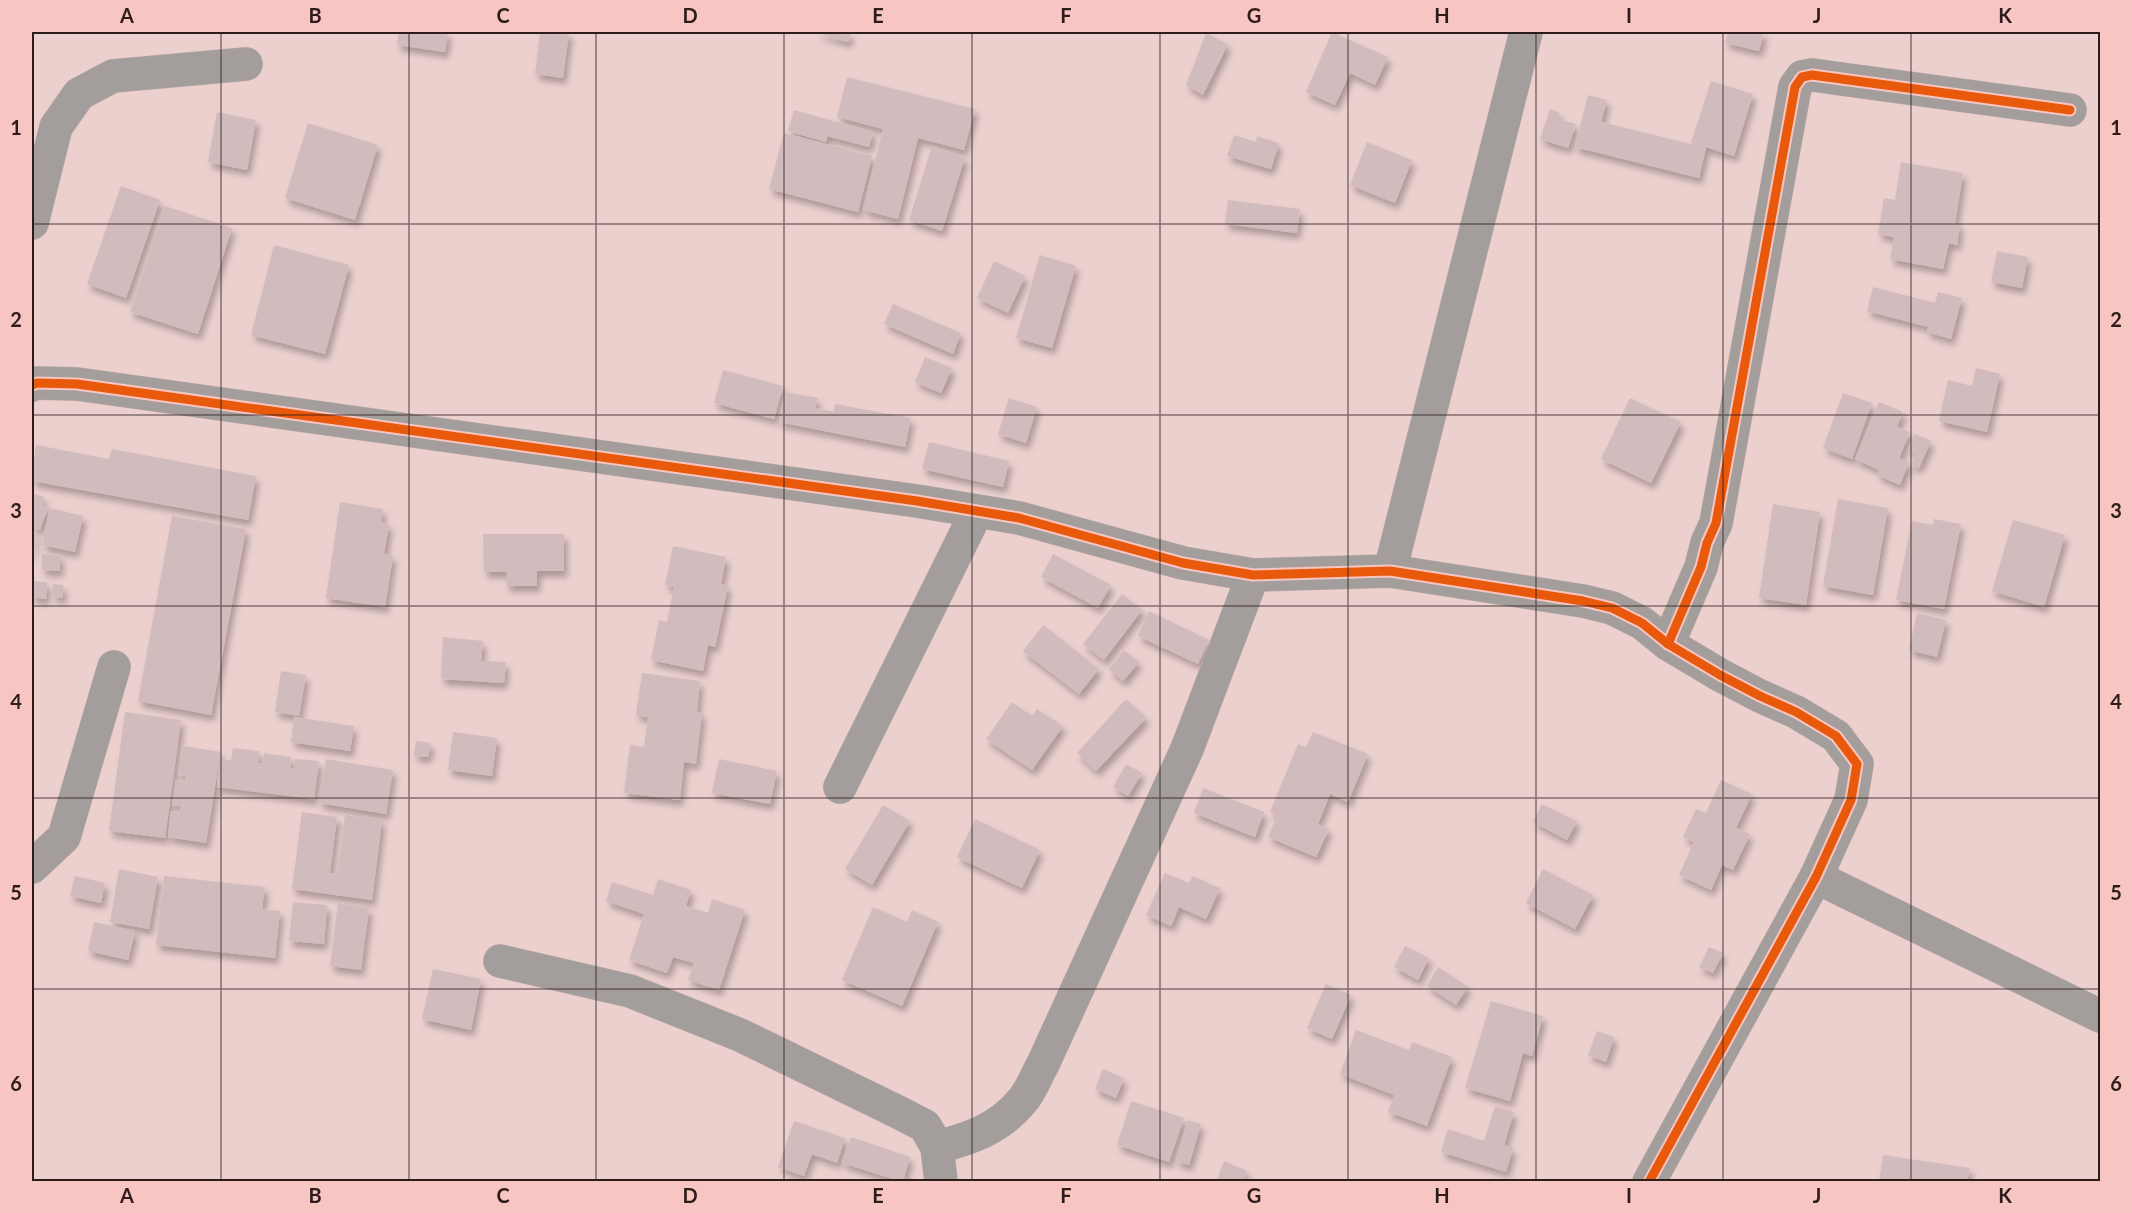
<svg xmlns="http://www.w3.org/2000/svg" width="2132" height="1213" font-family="Lato,sans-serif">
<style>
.building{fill:#d1bbbd;filter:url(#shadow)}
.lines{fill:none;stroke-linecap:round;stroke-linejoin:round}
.minor-casing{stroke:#c3aead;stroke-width:34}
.minor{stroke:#a39e9b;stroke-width:33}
.cycleway-casing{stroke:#f7c5c2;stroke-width:13}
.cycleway{stroke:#e8590c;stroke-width:9}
.grid{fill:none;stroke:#2e1c1b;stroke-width:1.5;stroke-opacity:0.55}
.neatline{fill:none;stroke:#2e1c1b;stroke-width:2}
.grid-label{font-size:20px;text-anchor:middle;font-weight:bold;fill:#2e1c1b}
</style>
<defs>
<filter id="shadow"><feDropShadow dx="3.5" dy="6" stdDeviation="3" flood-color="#0004"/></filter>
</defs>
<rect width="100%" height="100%" fill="#ebd0ce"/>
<g class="building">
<path d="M399 32H448L445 52 397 45Z"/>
<path d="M540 32H569L563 78 535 74Z"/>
<path d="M814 32H851L848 42Z"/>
<path d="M1332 32 1388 57 1375 85 1350 73 1335 105 1306 92Z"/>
<path d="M1728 32H1764L1759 51 1725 43Z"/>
<path d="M1206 33 1228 44 1203 95 1186 85Z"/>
<path d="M847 77 975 109 964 150 918 138 898 219 863 210 883 129 837 117Z"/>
<path d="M1711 81 1753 94 1734 156 1706 147 1699 178 1575 147 1588 95 1607 100 1601 122 1703 147 1691 143Z"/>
<path d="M1550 109 1560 113 1558 119 1576 124 1568 148 1540 139Z"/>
<path d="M794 110 873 132 869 147 827 136 826 142 788 131Z"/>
<path d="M217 112 256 120 247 170 208 162Z"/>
<path d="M308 123 378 145 355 220 285 198Z"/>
<path d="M784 133 872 156 858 212 769 189Z"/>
<path d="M1234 135 1256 142 1257 136 1279 143 1271 169 1227 156Z"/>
<path d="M1367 142 1412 160 1395 203 1350 185Z"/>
<path d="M932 146 965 157 942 231 909 220Z"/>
<path d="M1901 162 1963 173 1955 224 1960 225 1957 245 1949 243 1943 269 1890 259 1894 237 1878 234 1884 198 1895 200Z"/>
<path d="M121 186 160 200 126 298 87 284Z"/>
<path d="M1228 200 1300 209 1297 233 1225 224Z"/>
<path d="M165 206 232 228 198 334 130 312Z"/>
<path d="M274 245 349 265 325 354 251 335Z"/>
<path d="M1997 251 2028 257 2022 288 1991 282Z"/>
<path d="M1040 255 1076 266 1052 348 1016 338Z"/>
<path d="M994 261 1025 276 1008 313 977 298Z"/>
<path d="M1873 287 1935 303 1938 292 1962 298 1951 339 1927 332 1928 327 1867 311Z"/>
<path d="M893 304 961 333 953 354 884 324Z"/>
<path d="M925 357 952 368 941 393 915 382Z"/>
<path d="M1976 368 2000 374 1987 432 1939 421 1948 380 1972 386Z"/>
<path d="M723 370 783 386 774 419 714 403Z"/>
<path d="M785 392 818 398 815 408 834 412 835 404 911 418 905 447 779 422Z"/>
<path d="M1843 393 1872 403 1852 459 1823 448Z"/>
<path d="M1009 398 1037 407 1026 443 998 434Z"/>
<path d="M1630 398 1681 422 1651 483 1601 459Z"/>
<path d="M1879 402 1903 412 1897 427 1910 432 1899 458 1909 462 1900 485 1877 475 1879 470 1855 459Z"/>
<path d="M1915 434 1931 441 1919 468 1911 464 1916 454 1908 450Z"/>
<path d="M929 442 1009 461 1003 487 922 469Z"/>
<path d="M36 445 109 459 112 449 256 476 248 520 32 481Z"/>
<path d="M32 493 44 497 42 505 48 507 40 530 32 527Z"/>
<path d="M1838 499 1888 508 1873 595 1823 586Z"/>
<path d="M340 502 383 509 381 522 389 524 384 554 393 556 385 607 326 598Z"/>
<path d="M1773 504 1820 512 1806 605 1759 598Z"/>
<path d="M50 508 83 516 75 552 42 545Z"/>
<path d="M172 516 246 529 211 715 138 701Z"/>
<path d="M1934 519 1961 524 1944 609 1896 600 1912 521 1933 525Z"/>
<path d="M2013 520 2065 535 2044 607 1992 591Z"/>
<path d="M32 532 36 533 33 556H32Z"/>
<path d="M483 534H564V571H537V586H506L507 572H484Z"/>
<path d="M673 546 726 557 721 584 728 586 715 647 708 645 703 671 651 660 659 620 667 622 674 587 665 585Z"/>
<path d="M42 554 60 555V571L42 570Z"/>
<path d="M1053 554 1111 585 1098 608 1041 577Z"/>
<path d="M32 581 47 582 46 599 32 597Z"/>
<path d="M53 584 63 585V598L53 597Z"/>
<path d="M1122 594 1142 610 1104 660 1083 644Z"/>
<path d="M1149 611 1209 640 1198 664 1138 636Z"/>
<path d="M1917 613 1946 620 1937 657 1909 650Z"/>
<path d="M1043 625 1099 669 1079 694 1023 651Z"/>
<path d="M443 637 483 641 481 661 506 662 504 683 441 679Z"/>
<path d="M1124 650 1139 662 1123 681 1109 669Z"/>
<path d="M281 671 306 675 299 716 275 712Z"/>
<path d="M642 673 700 681 697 712 702 713 696 764 684 762 680 800 624 793 630 745 644 747 648 717 636 715Z"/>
<path d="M1126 699 1146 718 1096 771 1077 753Z"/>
<path d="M1012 702 1032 716 1037 709 1063 726 1032 770 986 739Z"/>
<path d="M125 712 181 720 165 838 109 831Z"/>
<path d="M294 717 354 726 350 751 291 742Z"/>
<path d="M453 732 497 738 492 776 448 770Z"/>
<path d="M1313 732 1368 754 1348 802 1330 794 1318 824 1329 829 1316 857 1268 837 1277 815 1270 812 1298 744 1306 747Z"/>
<path d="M416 741 431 743 428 757 414 756Z"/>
<path d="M183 746 221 752 220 759 231 760 233 748 259 751 258 763 263 764 264 753 291 757 290 768H295V759L319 761 314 799 217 787 219 761 206 843 168 837 171 811 180 813 181 806 172 805 176 780 185 781 186 776 178 775Z"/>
<path d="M326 759 393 770 386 814 319 803Z"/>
<path d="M719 759 777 771 770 804 712 793Z"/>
<path d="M1126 764 1142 773 1128 796 1113 787Z"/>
<path d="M1721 780 1752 794 1736 828 1750 834 1733 870 1722 865 1711 890 1679 875 1694 842 1683 837 1696 809 1706 813Z"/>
<path d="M1203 788 1264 812 1255 837 1194 813Z"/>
<path d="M1542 804 1577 821 1567 840 1533 822Z"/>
<path d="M883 805 910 821 872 885 845 869Z"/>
<path d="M302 812 337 817 330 873 337 874 345 815 382 820 372 900 292 889Z"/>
<path d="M975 819 1040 850 1022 888 957 857Z"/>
<path d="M119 869 158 877 149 929 110 922Z"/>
<path d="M1543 869 1593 895 1575 929 1526 903Z"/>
<path d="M1165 873 1189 883 1192 876 1220 888 1206 919 1179 907 1171 926 1146 915Z"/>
<path d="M75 876 105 883 101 903 70 896Z"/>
<path d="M164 876 265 887 262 909 280 911 275 958 156 945Z"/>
<path d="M658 879 691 890 686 906 708 913 712 899 745 910 719 990 688 980 694 963 673 957 667 973 629 960 644 914 606 901 612 882 653 895Z"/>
<path d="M293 902 327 905 324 944 289 941Z"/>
<path d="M338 903 369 908 361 970 330 966Z"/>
<path d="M873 907 907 922 912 910 938 922 902 1006 842 980Z"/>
<path d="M94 922 135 931 128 960 88 951Z"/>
<path d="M1405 946 1429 958 1418 980 1394 967Z"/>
<path d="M1709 947 1723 953 1713 973 1699 967Z"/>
<path d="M1438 967 1468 987 1456 1005 1427 986Z"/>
<path d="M433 969 481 979 471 1030 422 1019Z"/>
<path d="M1326 984 1351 995 1332 1039 1307 1028Z"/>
<path d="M1491 1001 1543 1016 1532 1056 1523 1053 1510 1101 1465 1088Z"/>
<path d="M1356 1030 1409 1050 1412 1042 1452 1057 1427 1126 1388 1112 1394 1095 1340 1074Z"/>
<path d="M1597 1031 1614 1037 1606 1062 1588 1055Z"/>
<path d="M1103 1069 1124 1078 1116 1098 1095 1089Z"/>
<path d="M1131 1101 1184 1118 1169 1162 1117 1145Z"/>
<path d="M1495 1106 1514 1112 1504 1145 1513 1148 1506 1172 1441 1152 1448 1129 1484 1141Z"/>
<path d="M1188 1120 1201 1124 1189 1165 1176 1161Z"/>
<path d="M794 1121 845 1138 837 1163 812 1154 804 1176 778 1167Z"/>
<path d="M851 1137 910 1157 903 1182 842 1163Z"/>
<path d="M1883 1155 1970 1168 1967 1182H1879Z"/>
<path d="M1224 1161 1247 1171 1243 1182H1216Z"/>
</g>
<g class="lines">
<g class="minor-casing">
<g id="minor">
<path d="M32 223 56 127 79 94 113 76 246 64"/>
<path d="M32 385 37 383 77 384 917 501 1019 518 1183 563 1253 575 1390 571 1583 601 1612 608 1642 623 1668 644 1720 675 1760 696 1796 712 1836 736 1857 764 1851 800 1816 877 1649 1182"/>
<path d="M1390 571 1526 32"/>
<path d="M1668 644 1701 567 1707 543 1716 523 1795 87 1802 77 1812 75 2070 110"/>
<path d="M840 787 977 511"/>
<path d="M32 867 64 837 114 667"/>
<path d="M1816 877 2100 1016"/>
<path d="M500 961 630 991 740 1035 898 1112 925 1126 937 1147 941 1182"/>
<path d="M937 1147C970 1139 1000 1128 1022 1101 1031 1091 1036 1076 1043 1064L1187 749 1253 575"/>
</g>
</g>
<use href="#minor" class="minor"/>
<g class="cycleway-casing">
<g id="cycleway">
<path d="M32 385 37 383 77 384 917 501 1019 518 1183 563 1253 575 1390 571 1583 601 1612 608 1642 623 1668 644 1720 675 1760 696 1796 712 1836 736 1857 764 1851 800 1816 877 1649 1182"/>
<path d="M1668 644 1701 567 1707 543 1716 523 1795 87 1802 77 1812 75 2070 110"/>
</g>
</g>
<use href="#cycleway" class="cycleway"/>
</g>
<path class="grid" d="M221 32V1182M409 32V1182M596 32V1182M784 32V1182M972 32V1182M1160 32V1182M1348 32V1182M1536 32V1182M1723 32V1182M1911 32V1182M32 224H2100M32 415H2100M32 606H2100M32 798H2100M32 989H2100"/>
<rect width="2132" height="1213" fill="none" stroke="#f7c5c2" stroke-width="66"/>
<rect x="33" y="33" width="2066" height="1147" class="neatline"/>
<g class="grid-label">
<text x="127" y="23">A</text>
<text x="315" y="23">B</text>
<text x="503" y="23">C</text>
<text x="690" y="23">D</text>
<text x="878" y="23">E</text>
<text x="1066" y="23">F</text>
<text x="1254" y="23">G</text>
<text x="1442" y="23">H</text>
<text x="1629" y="23">I</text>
<text x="1817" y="23">J</text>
<text x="2005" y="23">K</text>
<text x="16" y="135">1</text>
<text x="2116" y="135">1</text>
<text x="16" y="327">2</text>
<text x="2116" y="327">2</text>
<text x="16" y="518">3</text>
<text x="2116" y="518">3</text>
<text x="16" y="709">4</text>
<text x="2116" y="709">4</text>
<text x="16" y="900">5</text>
<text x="2116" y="900">5</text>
<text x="16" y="1091">6</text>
<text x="2116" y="1091">6</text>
<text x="127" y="1203">A</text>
<text x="315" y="1203">B</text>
<text x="503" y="1203">C</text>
<text x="690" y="1203">D</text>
<text x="878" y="1203">E</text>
<text x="1066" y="1203">F</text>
<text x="1254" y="1203">G</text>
<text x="1442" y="1203">H</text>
<text x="1629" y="1203">I</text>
<text x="1817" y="1203">J</text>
<text x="2005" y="1203">K</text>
</g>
</svg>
